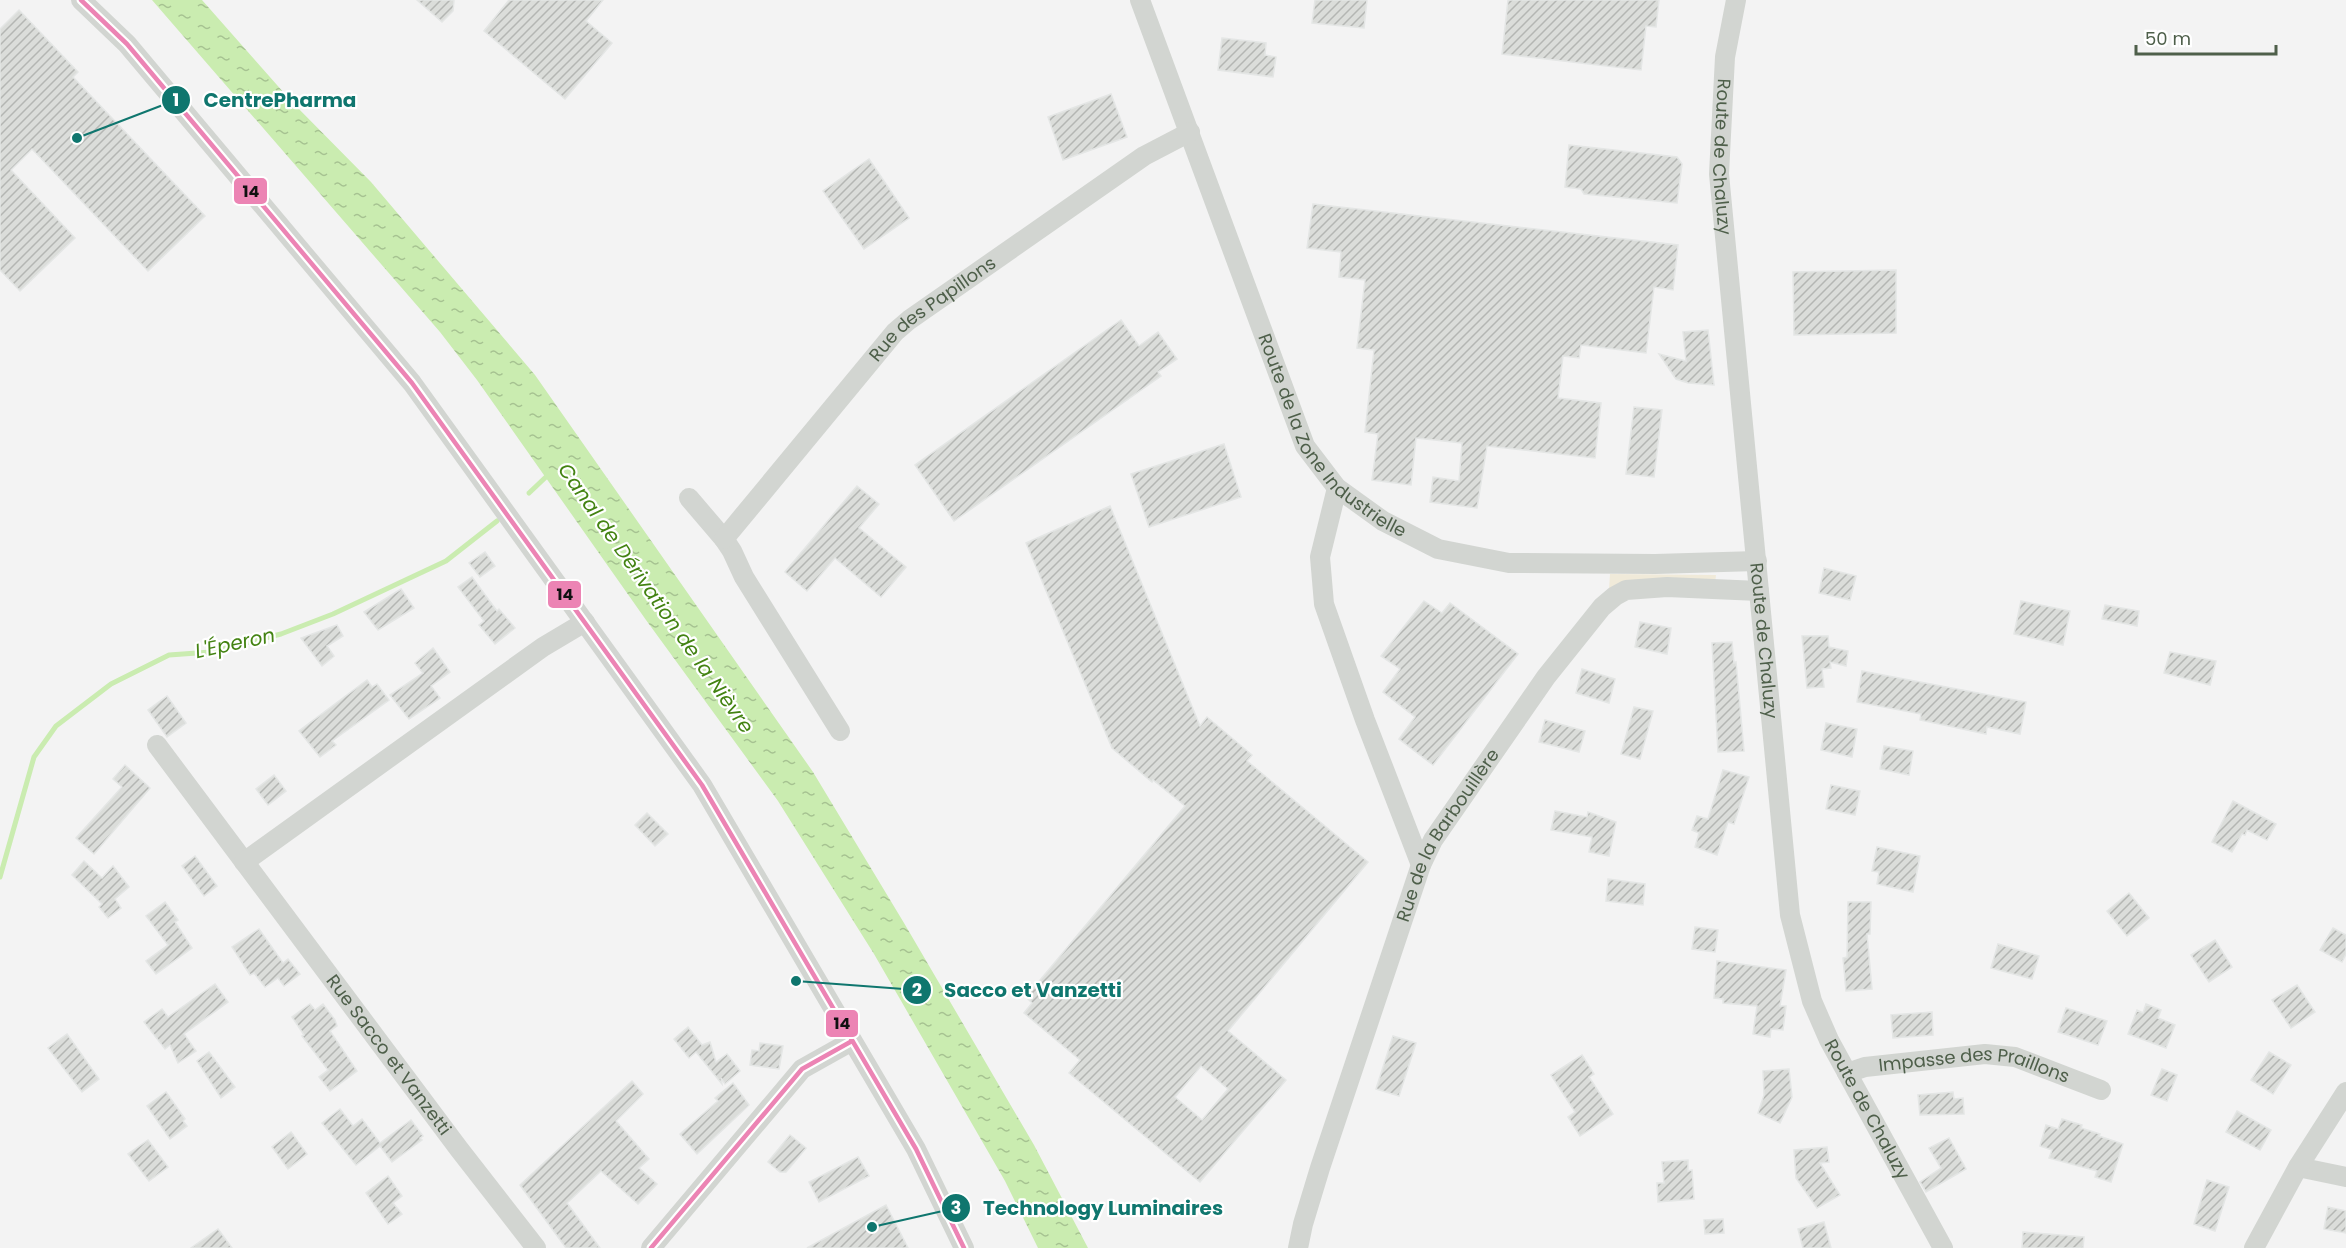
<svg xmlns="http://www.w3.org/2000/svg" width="2346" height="1248" font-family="Poppins,sans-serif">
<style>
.green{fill:#f0ead9}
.water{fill:url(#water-ripples)}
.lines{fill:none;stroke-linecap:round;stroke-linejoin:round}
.stream{stroke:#caecb0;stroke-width:5}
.building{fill:url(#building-hatch);stroke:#e4e6e5;stroke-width:1.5;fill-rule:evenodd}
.minor{stroke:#d2d5d1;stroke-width:20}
.bus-1-casing{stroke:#fff;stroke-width:9}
.bus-1{stroke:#ec84b4;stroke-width:4.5}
.labels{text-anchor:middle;stroke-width:4.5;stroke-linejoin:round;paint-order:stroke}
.street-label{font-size:18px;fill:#4e5f4a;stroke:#fff}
.water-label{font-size:20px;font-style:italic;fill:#438312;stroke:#fff}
.leader{fill:none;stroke:#0f766e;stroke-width:2}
.callout-dot{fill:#0f766e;stroke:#fff;stroke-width:2}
.mark-label{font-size:18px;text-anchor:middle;font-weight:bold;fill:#fff}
.callout-label{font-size:20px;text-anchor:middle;font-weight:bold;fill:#0f766e;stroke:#fff;stroke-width:4.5;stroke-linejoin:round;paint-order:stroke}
.line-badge{stroke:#fff;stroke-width:2}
.pale-badge-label{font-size:16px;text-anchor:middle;font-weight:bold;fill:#111}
</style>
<defs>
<pattern id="water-ripples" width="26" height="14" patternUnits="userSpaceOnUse" patternTransform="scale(1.5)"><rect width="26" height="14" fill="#caecb0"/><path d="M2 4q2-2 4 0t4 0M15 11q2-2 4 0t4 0" fill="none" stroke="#a6c291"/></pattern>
<pattern id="building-hatch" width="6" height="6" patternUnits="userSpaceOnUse" patternTransform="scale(1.5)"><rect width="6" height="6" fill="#dbddda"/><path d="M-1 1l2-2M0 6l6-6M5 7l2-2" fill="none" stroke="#b4b6b3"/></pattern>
</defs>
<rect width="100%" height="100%" fill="#f3f3f3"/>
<path class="green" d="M1610 574 1716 575 1715 583 1609 590Z"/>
<path class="water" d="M152 0H202L292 102 371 182 535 375 813 772 904 923 1034 1145 1088 1248H1038L1005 1181 874 954 778 801 646 620 477 380 440 332Z"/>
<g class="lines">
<g class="stream">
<path d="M529 493 548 475"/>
<path d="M0 877 34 757 56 726 111 684 169 655 211 652 281 634 333 614 446 561 497 521"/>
</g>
</g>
<g class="building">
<path d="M417 0H454L453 11 442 22Z"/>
<path d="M509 0H603L586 21 612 43 565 99 484 31Z"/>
<path d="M1315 0H1367L1364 28 1312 23Z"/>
<path d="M1508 0H1659L1656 27 1646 26 1641 70 1502 54Z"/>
<path d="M19 10 78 72 73 77 205 216 148 271 32 149 11 170 75 238 20 291 0 270V29Z"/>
<path d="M1222 38 1266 43 1265 55 1276 57 1273 77 1218 70Z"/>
<path d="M1111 94 1127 137 1063 160 1048 117Z"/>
<path d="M1569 145 1677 157 1682 164 1677 203 1584 194 1581 189 1565 187Z"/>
<path d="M869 159 909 218 864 249 823 191Z"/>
<path d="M1313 204 1678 245 1673 290 1654 287 1646 353 1581 345 1579 358 1563 356 1558 398 1601 403 1595 458 1487 446 1477 508 1430 502 1433 477 1459 481 1462 443 1416 438 1411 485 1372 480 1378 434 1365 432 1374 350 1357 348 1365 280 1339 277 1341 252 1307 248Z"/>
<path d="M1896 270V333L1794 335 1793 272Z"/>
<path d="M1121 320 1139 346 1158 332 1177 359 1158 372 1161 376 954 521 915 465Z"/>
<path d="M1708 330 1714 385 1688 383 1676 379 1659 354 1686 361 1683 332Z"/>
<path d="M1634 407 1662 410 1654 477 1626 474Z"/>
<path d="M1224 444 1241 497 1149 527 1131 474Z"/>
<path d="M857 486 879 504 859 528 906 567 881 597 835 558 807 591 785 572Z"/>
<path d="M1110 506 1200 726 1207 717 1252 755 1247 761 1368 862 1228 1031 1286 1080 1200 1182 1069 1073 1080 1060 1024 1013 1032 1003 1026 997 1185 806 1153 780 1152 782 1112 748 1026 543ZM1201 1066 1228 1089 1202 1120 1175 1097Z"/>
<path d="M485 552 495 566 480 577 469 563Z"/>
<path d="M1824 568 1856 576 1850 600 1819 593Z"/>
<path d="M472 577 497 611 499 609 515 628 495 644 479 625 484 621 458 587Z"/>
<path d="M401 589 414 608 378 630 364 612Z"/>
<path d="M1424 601 1442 613 1450 603 1518 654 1433 765 1399 739 1415 717 1383 692 1400 669 1381 656Z"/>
<path d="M2021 601 2070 611 2063 645 2014 634Z"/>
<path d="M2105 605 2139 611 2137 626 2102 619Z"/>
<path d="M1640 622 1671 628 1667 654 1635 647Z"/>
<path d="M337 625 343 636 327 646 334 656 322 666 301 638Z"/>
<path d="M1802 636H1828L1829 647 1848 651 1846 666 1830 662 1831 668 1822 669 1824 687 1807 688Z"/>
<path d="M1732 642 1734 663 1736 662 1744 751 1718 752 1712 643Z"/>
<path d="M433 648 450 672 431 686 440 698 409 719 390 695 423 673 415 663Z"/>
<path d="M2170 652 2216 661 2210 685 2164 673Z"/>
<path d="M1582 669 1615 679 1609 703 1576 693Z"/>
<path d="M1862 671 2026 702 2020 734 1987 727 1986 734 1920 720 1921 714 1857 702Z"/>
<path d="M367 680 372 687 377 684 389 700 332 741 336 745 320 757 299 731Z"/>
<path d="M167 696 186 723 167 737 148 710Z"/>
<path d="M1634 707 1653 711 1640 759 1621 754Z"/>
<path d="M1545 720 1585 731 1579 752 1539 742Z"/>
<path d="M1826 723 1857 729 1852 757 1821 750Z"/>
<path d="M1884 746 1913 751 1909 775 1880 769Z"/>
<path d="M125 765 150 788 94 854 76 838 122 787 113 779Z"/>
<path d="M1723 770 1749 777 1734 824 1728 822 1717 855 1695 847 1699 833 1692 830 1697 816 1708 819Z"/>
<path d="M274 775 286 791 268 805 256 789Z"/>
<path d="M1831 785 1860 791 1855 815 1826 809Z"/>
<path d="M2233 801 2276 824 2267 840 2247 830 2245 835 2242 834 2232 852 2212 842Z"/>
<path d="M1555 811 1587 817 1588 812 1616 822 1609 856 1589 852 1592 837 1551 830Z"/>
<path d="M647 813 668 834 655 846 635 825Z"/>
<path d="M1877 847 1920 856 1913 892 1877 884 1879 872 1872 871Z"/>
<path d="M195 856 217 886 204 896 182 866Z"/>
<path d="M84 861 102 878 113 866 129 887 115 899 121 908 108 918 99 907 102 904 72 875Z"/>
<path d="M1608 879 1645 884 1643 905 1606 901Z"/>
<path d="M2129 893 2149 918 2127 936 2107 911Z"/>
<path d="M165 902 178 920 175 922 192 948 156 974 146 961 168 945 146 916Z"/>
<path d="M1848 902H1871L1870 934H1867L1872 989 1846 991 1843 958 1847 957Z"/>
<path d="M1695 927 1718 930 1715 952 1692 949Z"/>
<path d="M2333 928 2346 935V954L2342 962 2320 950Z"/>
<path d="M259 929 283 963 288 959 300 974 284 986 278 978 265 987 254 973 250 975 232 947Z"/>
<path d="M2215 940 2232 967 2209 982 2191 955Z"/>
<path d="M1998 944 2039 956 2032 979 1991 968Z"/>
<path d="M1717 961 1786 970 1780 1006H1786L1783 1030 1771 1029 1770 1037 1753 1034 1757 1006 1723 1003V999L1714 998Z"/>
<path d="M215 984 228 1002 184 1034 196 1051 178 1063 170 1045 165 1049 144 1022 162 1009 168 1017Z"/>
<path d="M2297 985 2315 1012 2291 1028 2272 1000Z"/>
<path d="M310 1004 315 1010 323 1004 335 1020 337 1026 330 1031 357 1071 330 1091 319 1077 328 1070 302 1036 304 1035 292 1017Z"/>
<path d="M2146 1004 2161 1010 2158 1018 2175 1025 2166 1048 2128 1034 2137 1010 2143 1013Z"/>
<path d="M2066 1008 2107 1021 2098 1045 2058 1032Z"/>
<path d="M1932 1012 1933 1035 1893 1038 1891 1015Z"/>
<path d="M688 1027 702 1045 710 1042 716 1062 727 1054 740 1071 725 1084 721 1078 722 1084 696 1052 689 1058 674 1039Z"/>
<path d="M67 1034 99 1079 82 1092 48 1048Z"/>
<path d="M1393 1036 1416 1043 1399 1096 1376 1089Z"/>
<path d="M760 1043 783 1046 779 1069 750 1065 752 1050 759 1051Z"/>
<path d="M209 1052 235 1087 221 1098 197 1061Z"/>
<path d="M2269 1052 2291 1065 2273 1094 2251 1080Z"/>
<path d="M1582 1055 1594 1074 1589 1077 1613 1114 1580 1136 1568 1117 1575 1112 1551 1075Z"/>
<path d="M1789 1069 1792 1097 1780 1123 1758 1113 1764 1095 1763 1071Z"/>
<path d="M2162 1069 2177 1075 2167 1101 2151 1095Z"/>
<path d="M632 1081 643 1094 616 1121 649 1159 639 1168 657 1184 638 1204 601 1171 567 1203 600 1248H566L520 1185Z"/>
<path d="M733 1083 749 1105 697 1154 680 1134 718 1101 715 1098Z"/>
<path d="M166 1092 185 1119 183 1121 187 1126 170 1139 147 1106Z"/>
<path d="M1953 1092 1954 1099 1963 1098 1964 1114 1920 1115 1918 1095Z"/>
<path d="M340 1109 353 1126 362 1119 380 1143 411 1120 423 1136 420 1138 422 1140 392 1162 380 1146 356 1165 322 1123Z"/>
<path d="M2237 1111 2271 1130 2260 1150 2226 1132Z"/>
<path d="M2062 1119 2082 1125 2081 1128 2100 1134 2099 1136 2123 1144 2111 1182 2095 1177 2097 1171 2049 1158 2052 1150 2040 1146 2046 1125 2058 1129Z"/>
<path d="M291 1132 307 1154 288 1169 272 1147Z"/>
<path d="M790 1135 806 1148 786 1172H780L768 1162Z"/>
<path d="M1949 1138 1966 1169 1926 1192 1920 1182 1941 1168 1929 1148Z"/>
<path d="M148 1140 168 1167 149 1181 128 1154Z"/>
<path d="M1827 1147 1829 1162 1820 1163 1840 1195 1817 1208 1796 1178 1794 1150Z"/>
<path d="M858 1157 869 1176 819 1202 809 1182Z"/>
<path d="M1688 1160V1171L1692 1170 1694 1199 1658 1202 1657 1183H1664L1662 1162Z"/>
<path d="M388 1176 402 1196 393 1203 402 1214 388 1224 366 1193Z"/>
<path d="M2207 1180 2229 1187 2215 1231 2194 1224Z"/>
<path d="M886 1205 908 1248H807Z"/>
<path d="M2328 1207 2346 1211V1233L2324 1229Z"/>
<path d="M1723 1219 1724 1233 1705 1234 1704 1220Z"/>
<path d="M1824 1222 1831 1248H1803L1798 1229Z"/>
<path d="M218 1229 232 1248H191Z"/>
<path d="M2023 1232 2084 1237 2083 1248H2022Z"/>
</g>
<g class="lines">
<g class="minor">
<path d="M81 0 127 44 412 383 702 785 916 1149 964 1248"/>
<path id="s1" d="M1140 0 1305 446 1337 488 1383 521 1438 549 1509 563 1655 564 1757 561"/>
<path id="s2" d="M1736 0 1725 57 1719 174 1790 915 1812 1001 1829 1040 1943 1248"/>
<path d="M1337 488 1320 557 1324 604 1365 720 1421 865"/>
<path d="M689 498 724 539 732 551 744 577 840 731"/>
<path id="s3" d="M724 539 895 332 909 320 1144 156 1190 132"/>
<path id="s4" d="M157 745 459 1149 536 1248"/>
<path d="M244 862 543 647 585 622"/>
<path id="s5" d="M1847 1073 1865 1067 1985 1054 2015 1057 2101 1090"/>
<path d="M2298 1167 2346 1177"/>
<path d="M651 1248 802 1069 852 1041"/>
<path id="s6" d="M1298 1248 1303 1224 1320 1168 1421 865 1433 840 1546 677 1602 607 1615 596 1626 590 1667 587 1759 591"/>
<path d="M2254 1248 2298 1167 2346 1092"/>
</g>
<g class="bus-1-casing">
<g id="bus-1">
<path d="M81 0 127 44 412 383 702 785 916 1149 964 1248"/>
<path d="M651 1248 802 1069 852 1041"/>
</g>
</g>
<use href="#bus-1" class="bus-1"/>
</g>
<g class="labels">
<g class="street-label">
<text dy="6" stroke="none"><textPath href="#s2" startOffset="158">Route de Chaluzy</textPath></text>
<text dy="6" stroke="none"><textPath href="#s3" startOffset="312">Rue des Papillons</textPath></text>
<text dy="6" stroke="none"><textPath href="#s1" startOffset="483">Route de la Zone Industrielle</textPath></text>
<text dy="6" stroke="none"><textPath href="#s2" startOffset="644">Route de Chaluzy</textPath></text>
<text dy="6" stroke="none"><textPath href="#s6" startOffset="441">Rue de la Barbouillère</textPath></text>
<text dy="6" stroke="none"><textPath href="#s4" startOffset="387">Rue Sacco et Vanzetti</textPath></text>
<text dy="6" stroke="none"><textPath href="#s5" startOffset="130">Impasse des Praillons</textPath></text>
<text dy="6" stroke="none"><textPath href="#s2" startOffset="1130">Route de Chaluzy</textPath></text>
</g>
<g class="water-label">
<text transform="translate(656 598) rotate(55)" y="7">Canal de Dérivation de la Nièvre</text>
<text transform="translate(235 643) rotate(-12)" y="7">L'Éperon</text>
</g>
</g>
<path class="leader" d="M77 138L176 100M796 981L917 990M872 1227L956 1208"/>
<g class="callout-dot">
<circle cx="77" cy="138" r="6"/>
<circle cx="796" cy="981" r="6"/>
<circle cx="872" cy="1227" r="6"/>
<circle cx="176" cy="100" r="15"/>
<circle cx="917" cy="990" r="15"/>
<circle cx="956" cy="1208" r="15"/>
</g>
<g class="mark-label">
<text x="176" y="106">1</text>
<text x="917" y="996">2</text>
<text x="956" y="1214">3</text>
</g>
<g class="callout-label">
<text x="280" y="107">CentrePharma</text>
<text x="1033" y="997">Sacco et Vanzetti</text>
<text x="1103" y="1215">Technology Luminaires</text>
</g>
<g class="line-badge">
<rect x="233" y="177" width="35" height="28" rx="6" fill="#ec84b4"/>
<rect x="547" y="580" width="35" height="29" rx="6" fill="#ec84b4"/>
<rect x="825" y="1009" width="34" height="29" rx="6" fill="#ec84b4"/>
</g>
<g class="pale-badge-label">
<text x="251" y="197">14</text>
<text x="565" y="600">14</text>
<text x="842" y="1029">14</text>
</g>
<path d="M2136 45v9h140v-9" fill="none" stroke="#4e5f4a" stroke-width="3"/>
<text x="2145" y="45" font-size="18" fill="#4e5f4a" stroke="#ffffff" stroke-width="4.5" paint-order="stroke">50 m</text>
</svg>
